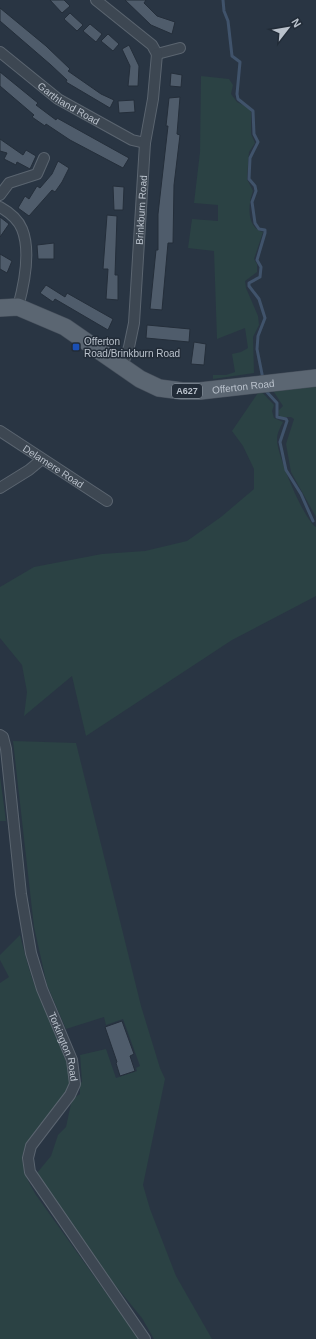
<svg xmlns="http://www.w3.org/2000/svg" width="316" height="1339" font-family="Helvetica,sans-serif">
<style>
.green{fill:#2b4244}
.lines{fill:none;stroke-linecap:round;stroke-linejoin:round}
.stream{stroke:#40536b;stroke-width:3}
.building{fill:#4f5c6b;stroke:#242e3a}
.minor-casing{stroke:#5b6570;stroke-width:12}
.primary-casing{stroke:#47505c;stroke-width:18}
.minor{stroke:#3d4752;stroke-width:10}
.primary{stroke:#5b6672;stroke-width:17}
.transit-dot{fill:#1a4fb4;stroke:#222c38;stroke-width:1.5}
.labels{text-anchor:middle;stroke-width:3;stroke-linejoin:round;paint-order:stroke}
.shield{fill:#222c38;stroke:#8c95a0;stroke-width:1}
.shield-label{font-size:9px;font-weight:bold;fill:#bac2cc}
.street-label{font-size:10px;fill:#bac2cc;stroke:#222c38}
.poi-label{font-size:10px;fill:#bac2cc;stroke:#222c38;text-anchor:start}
</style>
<rect width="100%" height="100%" fill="#293543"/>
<g class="green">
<path d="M201 76 229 79 233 85 231 94 237 102 249 108 251 112V134L255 143 249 152 247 179 253 191C248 203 246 228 263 232L254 259 257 264V272L245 281 246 288 258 316 259 325 253 337 254 373 213 379V375H226L235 372 232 354 241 352 248 348 245 328 217 339 214 251 188 248 192 219 218 221V205L194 203 200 152Z"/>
<path d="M316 386V517L291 472 286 444 294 419 291 417H280L278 411 283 406 272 389Z"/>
<path d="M260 390 274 405 272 411 274 418 283 422C280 428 277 433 277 440 277 455 304 520 316 527V596L232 640 86 736 72 676 24 716 27 692 22 665 0 638V587L34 567 102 554 145 551 187 541 221 517 254 489V469L243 446 232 431Z"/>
<path d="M13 741 76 743 141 1006 160 1068 165 1079 143 1185 150 1209 176 1276 212 1339H154L142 1318 106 1274 37 1173 51 1156 58 1135 66 1127 72 1099 80 1094V1083L82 1082 80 1055 106 1049 116 1078 137 1071 136 1068 140 1066 123 1019 106 1025 104 1017 66 1029 47 985 34 927Z"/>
<path d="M0 776 6 821H0Z"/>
<path d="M20 935C25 955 30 974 38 994 47 1019 78 1065 68 1091 66 1097 59 1103 55 1108 27 1142 9 1151 36 1195L139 1339H0V983L9 977 0 960V955Z"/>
</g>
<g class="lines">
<g class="stream">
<path d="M223 0 224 11 228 21 232 56 240 62 237 94 238 99 253 111 254 134 258 142 250 158 249 179 255 186 256 191 252 202 255 223 259 229 265 230V233L257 260 261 267 260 277 249 283V286L259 299 265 318 258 336 257 349 263 379"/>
<path d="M265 390 277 403V417L286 419 287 421 280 442 286 470 301 494 313 521"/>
</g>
</g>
<g class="building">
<path d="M50 0H64L70 6 62 13Z"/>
<path d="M125 0H146L144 3 157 16 175 22 172 34 151 25Z"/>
<path d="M0 8 46 46 70 69 68 71 101 94 114 100 110 108 66 82 67 80 51 65 0 21Z"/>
<path d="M70 13 83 25 77 31 64 19Z"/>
<path d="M90 24 102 34 96 42 83 31Z"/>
<path d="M108 34 119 44 113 51 101 41Z"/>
<path d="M129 45 139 66 138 86H128L130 66 122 49Z"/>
<path d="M0 72 38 103 36 105 56 120 57 118 129 158 123 168 70 140 46 124 45 126 32 117 34 115 0 86Z"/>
<path d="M171 73 182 75 181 87 170 86Z"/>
<path d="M180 97 177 134 180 135 174 185 173 243H168L162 310 150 309 156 250H158V214L168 126H166L169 98Z"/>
<path d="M134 100 135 112 119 113 118 101Z"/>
<path d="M0 139 23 155 26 150 36 156 30 169 17 162 16 165 4 159 7 153 0 151Z"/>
<path d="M58 161 69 168 62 182 55 192 52 190 29 216 18 208 25 196 29 199 37 186 40 188 52 174Z"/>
<path d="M113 186 124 187 123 210H114Z"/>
<path d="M107 215 117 216 115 275H118V300L106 299 108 269H103Z"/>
<path d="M0 217 9 224 0 237Z"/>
<path d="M54 243V259H38L37 245Z"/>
<path d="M0 254 12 261 7 273 0 269Z"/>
<path d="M46 285 65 297 67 293 113 319 108 330 55 299 53 302 40 293Z"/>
<path d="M147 325 190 329 189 342 146 338Z"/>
<path d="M194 342 206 344 204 365 191 364Z"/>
<path d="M122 1021 134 1054 130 1056 135 1071 120 1076 116 1063 117 1062 105 1027Z"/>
</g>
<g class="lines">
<g class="minor-casing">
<g id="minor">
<path d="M96 0 152 45 157 54"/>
<path id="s1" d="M0 52 58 99 132 140 145 143"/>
<path d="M157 54 180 48"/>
<path d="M0 195 9 183 37 174 44 158"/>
<path d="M0 207C9 212 18 219 22 229 31 251 24 285 18 307"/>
<path id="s2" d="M122 366 129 347 134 323 145 143 153 99 157 54"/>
<path id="s3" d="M0 431 107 501"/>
<path d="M0 488 29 470 41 460"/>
<path id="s4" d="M0 735 3 737 6 749 21 894 31 953 42 989 72 1060 75 1084 70 1095 31 1146 28 1158 30 1172 145 1339"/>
</g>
</g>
<g class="primary-casing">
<g id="primary">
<path id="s5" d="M0 308 18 307 65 327 140 379 159 388 182 391H200L316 378"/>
</g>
</g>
<use href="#minor" class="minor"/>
<use href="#primary" class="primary"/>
</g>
<rect class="transit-dot" x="72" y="343" width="8" height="8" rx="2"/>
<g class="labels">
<rect class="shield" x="172" y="384" width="30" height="14" rx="3"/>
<g class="shield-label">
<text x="187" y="394">A627</text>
</g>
<g class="street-label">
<text dy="4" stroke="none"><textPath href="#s1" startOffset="86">Garthland Road</textPath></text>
<text dy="4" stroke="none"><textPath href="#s2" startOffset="158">Brinkburn Road</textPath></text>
<text dy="4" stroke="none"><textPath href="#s5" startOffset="266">Offerton Road</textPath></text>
<text dy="4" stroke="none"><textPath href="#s3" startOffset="64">Delamere Road</textPath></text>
<text dy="4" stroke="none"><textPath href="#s4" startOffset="321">Torkington Road</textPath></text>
</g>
<g class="poi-label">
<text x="84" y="345">Offerton<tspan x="84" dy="12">Road/Brinkburn Road</tspan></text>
</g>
</g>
<g transform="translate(288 28) rotate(59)" stroke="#222c38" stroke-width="3" paint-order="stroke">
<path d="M0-3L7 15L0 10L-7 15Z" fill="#bac2cc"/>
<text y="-6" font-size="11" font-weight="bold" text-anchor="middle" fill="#bac2cc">N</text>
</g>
</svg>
